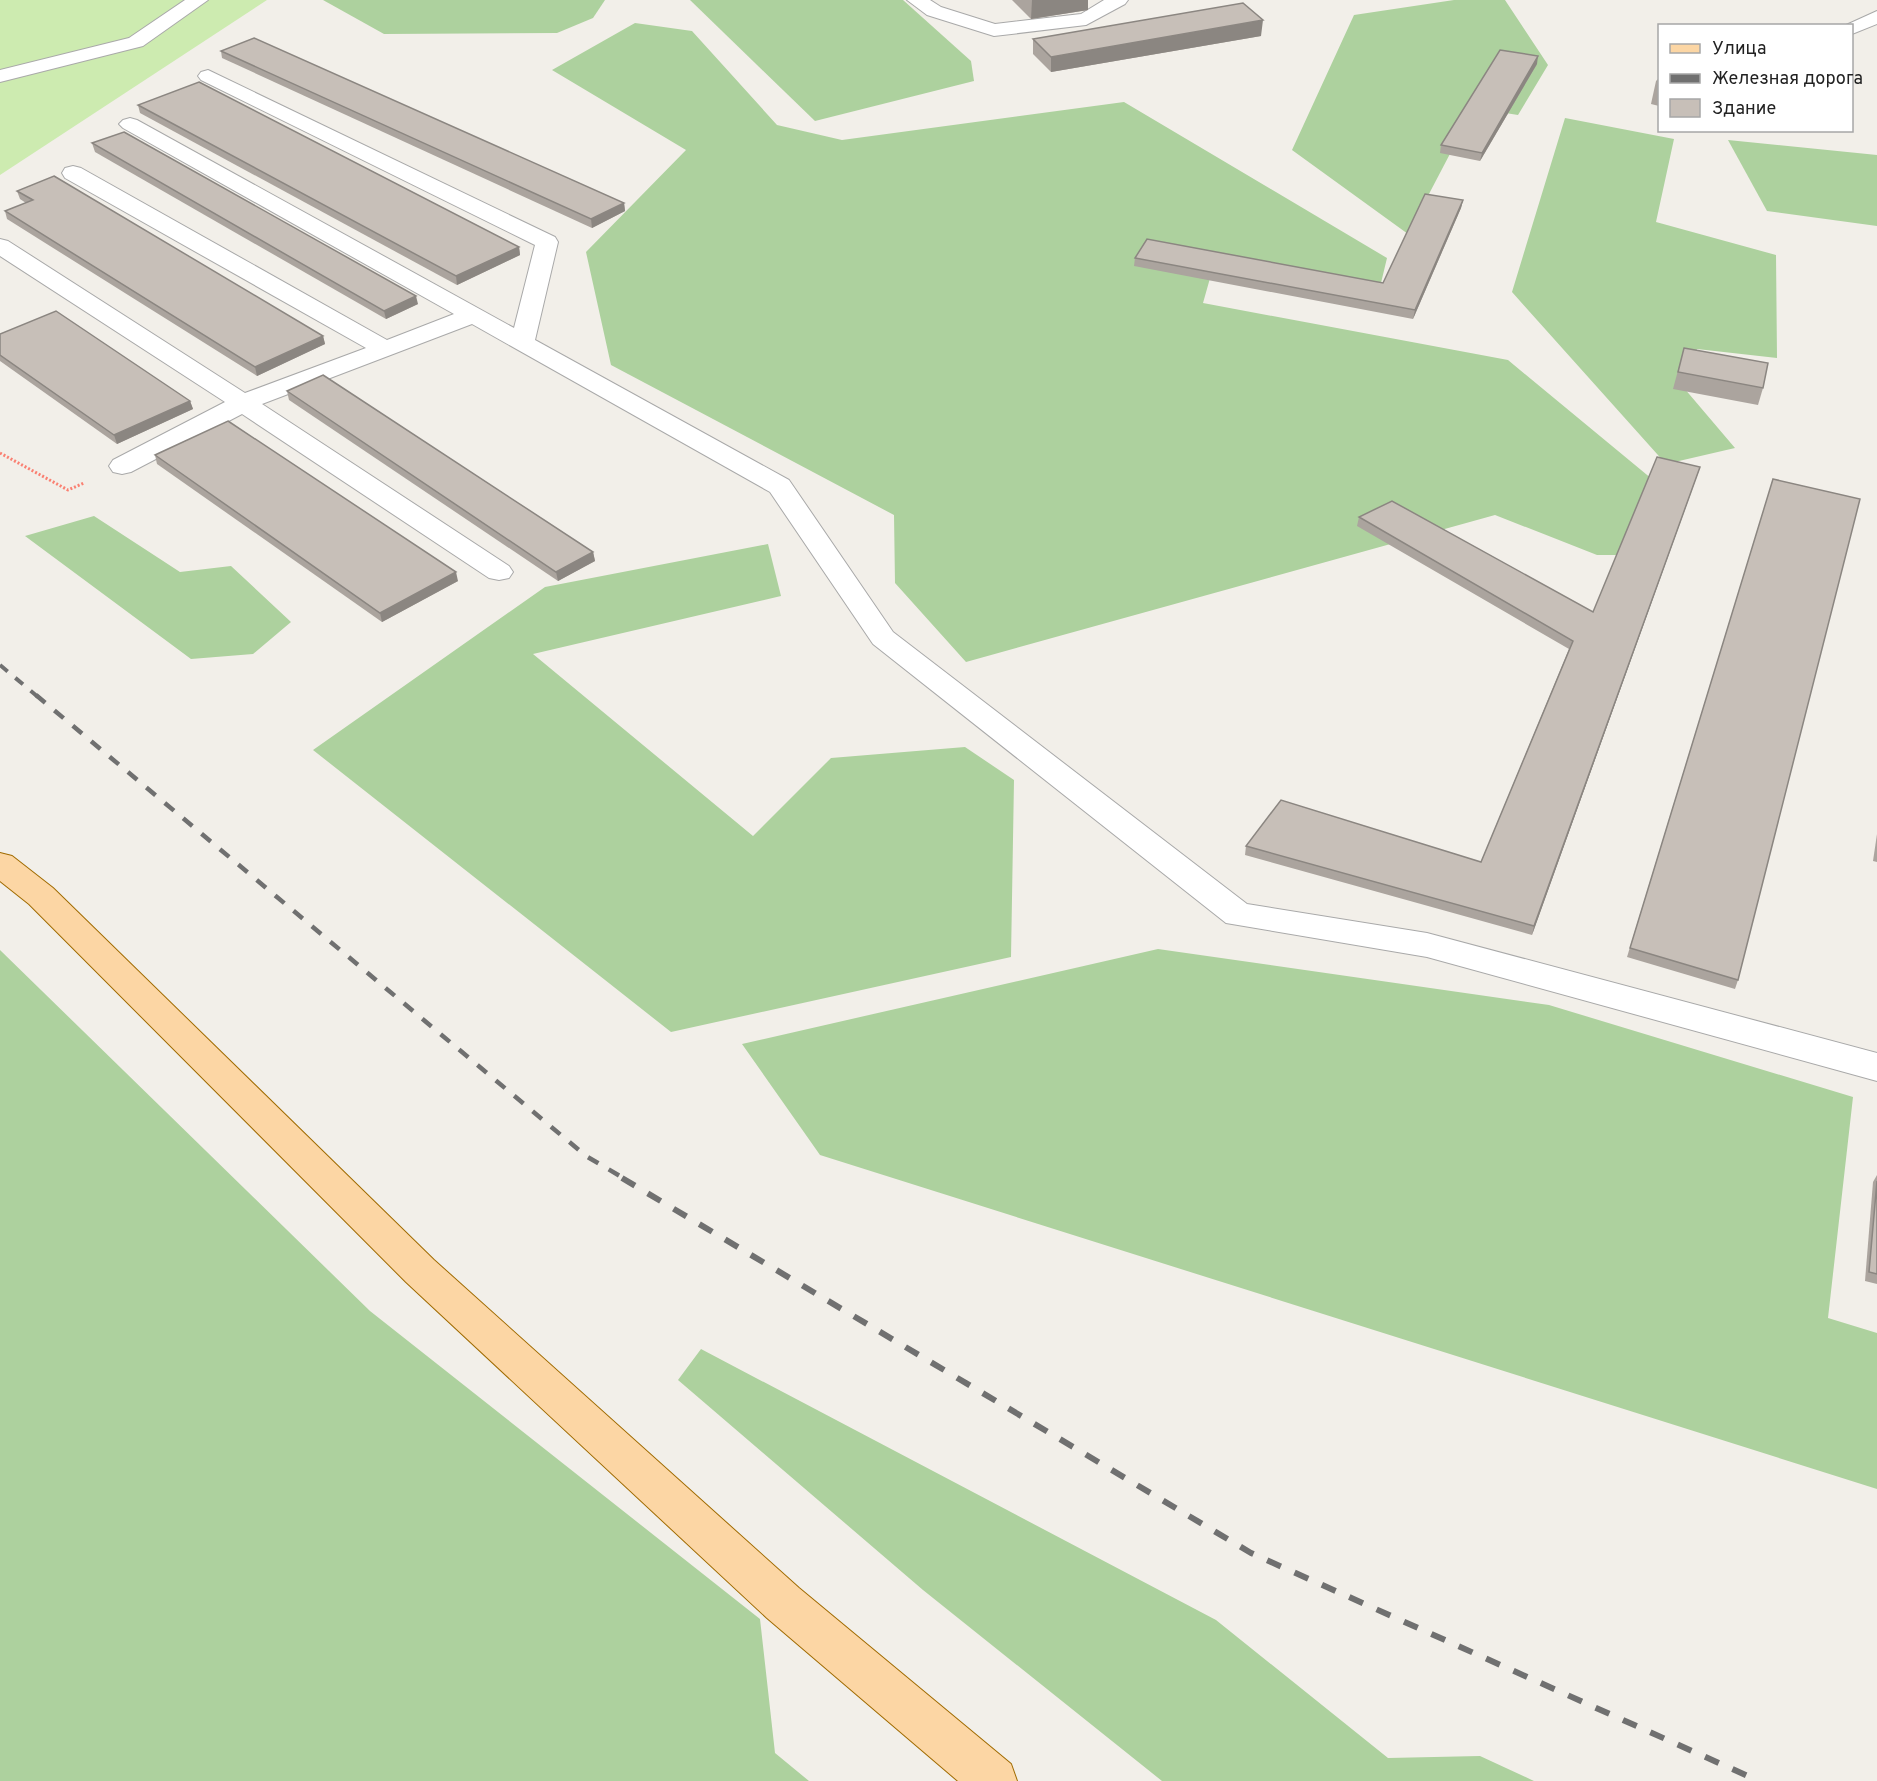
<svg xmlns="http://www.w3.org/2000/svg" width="1877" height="1781" font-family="Overpass,sans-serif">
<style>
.grass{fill:#cdebb0}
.forest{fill:#add19e}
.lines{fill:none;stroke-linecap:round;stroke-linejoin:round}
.minor-casing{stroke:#a9a9a9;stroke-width:2}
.major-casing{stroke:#a06b00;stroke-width:2}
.path{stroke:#fa8072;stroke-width:3;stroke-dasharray:2 2;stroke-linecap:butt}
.minor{fill:#fff;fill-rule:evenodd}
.major{fill:#fcd6a4;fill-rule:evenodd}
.rail-far2{stroke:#707070;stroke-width:4;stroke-dasharray:10 10;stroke-linecap:butt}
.rail-far1{stroke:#707070;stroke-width:4.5;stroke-dasharray:12 12;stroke-linecap:butt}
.rail{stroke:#707070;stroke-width:6;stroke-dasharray:15 15;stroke-linecap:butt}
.wall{fill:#aba49e}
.shaded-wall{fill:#8b8681}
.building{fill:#c7bfb8;stroke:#8b8681;stroke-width:1.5}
</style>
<rect width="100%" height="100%" fill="#f2efe9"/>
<path class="grass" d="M0 0H267L0 175Z"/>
<g class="forest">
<path d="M323 0H605L593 18 557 33 384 34Z"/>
<path d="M690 0H903L971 61 974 81 815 121Z"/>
<path d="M1454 0H1505L1548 65 1518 115 1474 108 1408 234 1292 150 1354 15Z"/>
<path d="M635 23 692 31 777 125 842 140 1124 102 1387 258 1381 283 1216 257 1203 303 1508 360 1658 484 1644 555H1597L1495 515 966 662 895 583 894 515 611 365 586 252 686 150 552 70Z"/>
<path d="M1565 118 1674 139 1656 222 1776 255 1777 358 1697 349 1684 388 1735 448 1666 464 1512 292Z"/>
<path d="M1728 140 1877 155V226L1767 211Z"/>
<path d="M94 516 180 572 231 566 291 622 253 654 191 659 25 536Z"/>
<path d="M768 544 781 596 533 654 753 836 831 758 965 747 1014 780 1011 957 671 1032 313 750 545 587Z"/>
<path d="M1158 949 1549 1005 1853 1097 1828 1318 1877 1333V1489L820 1155 742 1044Z"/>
<path d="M0 950 370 1311 760 1619 775 1753 809 1781H0Z"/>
<path d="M701 1349 1216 1620 1388 1758 1480 1756 1534 1781H1162L923 1590 678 1380Z"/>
</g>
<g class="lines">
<g class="minor-casing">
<g id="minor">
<path d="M185 0H208L143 46 0 82V70L129 38Z"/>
<path d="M907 0H930L941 7 995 24 1081 14 1104 0H1128L1125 4 1086 25 994 36 927 15Z"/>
<path d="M1877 11V24L1852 34V26H1844Z"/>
<path d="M208 70 555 237 558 242 535 340 789 480 893 632 1247 904 1427 933 1877 1053V1081L1427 957 1226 923 873 644 770 492 472 324 262 404 509 566 513 572 509 578 499 580 489 578 242 414 131 472 122 474 113 472 109 466 113 460 225 402 0 256V239L8 241 245 393 366 348 65 178 62 173 65 168 73 166 81 168 387 340 454 314 123 128 119 124 123 120 130 118 137 120 514 328 535 245 201 80 198 76 201 72Z"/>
</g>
</g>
<g class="major-casing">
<path id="major" d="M0 853 12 856 53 888 434 1260 799 1588 1011 1764 1017 1781H958L767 1618 406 1282 29 904 0 881Z"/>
</g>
<path class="path" d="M0 453 68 490 84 483"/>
<use href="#minor" class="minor"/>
<use href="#major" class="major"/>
<path class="rail-far2" d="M0 665 38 697"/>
<path class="rail-far1" d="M36 695 586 1156 625 1179"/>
<path class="rail" d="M622 1178 1251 1553 1759 1781"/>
</g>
<g class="wall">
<path d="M1012 0H1088V10L1031 19Z"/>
<path d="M1261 36 1051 72 1033 54V39Z"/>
<path d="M221 51 624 203 625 211 592 228 222 58Z"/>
<path d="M1537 64 1480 161 1440 153 1441 145Z"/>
<path d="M1659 78V106L1651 104 1656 81Z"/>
<path d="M138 105 519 247 520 255 457 285 140 113Z"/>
<path d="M92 143 418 304 386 319 95 152Z"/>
<path d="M17 191 323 336 325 344 257 376 7 219 5 211 26 203 20 199Z"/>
<path d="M1463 200 1461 208 1413 319 1134 266 1135 258 1383 283Z"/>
<path d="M0 334 190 401 193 409 117 444 0 361Z"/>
<path d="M1684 348 1763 388 1758 405 1673 389Z"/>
<path d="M287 391 593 552 595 561 558 581 289 400Z"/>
<path d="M155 455 458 581 382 622 157 464Z"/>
<path d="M1700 467 1532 935 1245 855 1246 846 1481 862 1569 649 1357 526 1359 517 1593 612Z"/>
<path d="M1773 479 1738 980 1735 989 1627 957Z"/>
<path d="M1877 834V862L1873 861Z"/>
<path d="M1877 1175V1284L1865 1281 1873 1182Z"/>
</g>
<g class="shaded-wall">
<path d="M1032 0H1088V10L1031 19Z"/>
<path d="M1263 20 1261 36 1051 72V57Z"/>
<path d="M1538 56 1537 64 1480 161 1482 153Z"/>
<path d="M1463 200 1461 208 1413 319 1415 310Z"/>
<path d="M624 203 625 211 592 228 591 219Z"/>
<path d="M519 247 520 255 457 285 456 276Z"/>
<path d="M416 296 418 304 386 319 384 311Z"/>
<path d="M323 336 325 344 257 376 255 367Z"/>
<path d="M190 401 193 409 117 444 114 435Z"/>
<path d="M1700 467 1697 476 1532 935 1534 926Z"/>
<path d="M593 552 595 561 558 581 556 572Z"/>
<path d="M456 572 458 581 382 622 380 613Z"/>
</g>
<g class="building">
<path d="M1243 3 1263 20 1051 57 1033 39Z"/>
<path d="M254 38 624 203 591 219 221 51Z"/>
<path d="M1500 50 1538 56 1482 153 1441 145Z"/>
<path d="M199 82 519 247 456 276 138 105Z"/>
<path d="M124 132 416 296 384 311 92 143Z"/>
<path d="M54 176 323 336 255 367 5 211 33 200 17 191Z"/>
<path d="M1425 194 1463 200 1415 310 1135 258 1147 239 1383 283Z"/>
<path d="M56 311 190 401 114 435 0 355V334Z"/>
<path d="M1684 348 1768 363 1763 388 1678 372Z"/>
<path d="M323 375 593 552 556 572 287 391Z"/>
<path d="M228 421 456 572 380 613 155 455Z"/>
<path d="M1657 457 1700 467 1534 926 1246 846 1281 800 1481 862 1573 641 1359 517 1392 501 1593 612Z"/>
<path d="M1773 479 1860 499 1738 980 1630 948Z"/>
<path d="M1877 1181V1274L1869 1272Z"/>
</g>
<rect x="1658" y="24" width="195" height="108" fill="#ffffff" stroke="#a7a7a7" stroke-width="1.5"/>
<rect x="1670" y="44" width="30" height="9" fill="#fcd6a4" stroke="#a7a7a7" stroke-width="1.5"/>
<text x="1712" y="54" font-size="18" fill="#222222">Улица</text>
<rect x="1670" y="74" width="30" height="9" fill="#707070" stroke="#a7a7a7" stroke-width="1.5"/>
<text x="1712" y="84" font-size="18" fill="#222222">Железная дорога</text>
<rect x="1670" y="99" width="30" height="18" fill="#c7bfb8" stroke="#a7a7a7" stroke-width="1.5"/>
<text x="1712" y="114" font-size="18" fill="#222222">Здание</text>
</svg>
